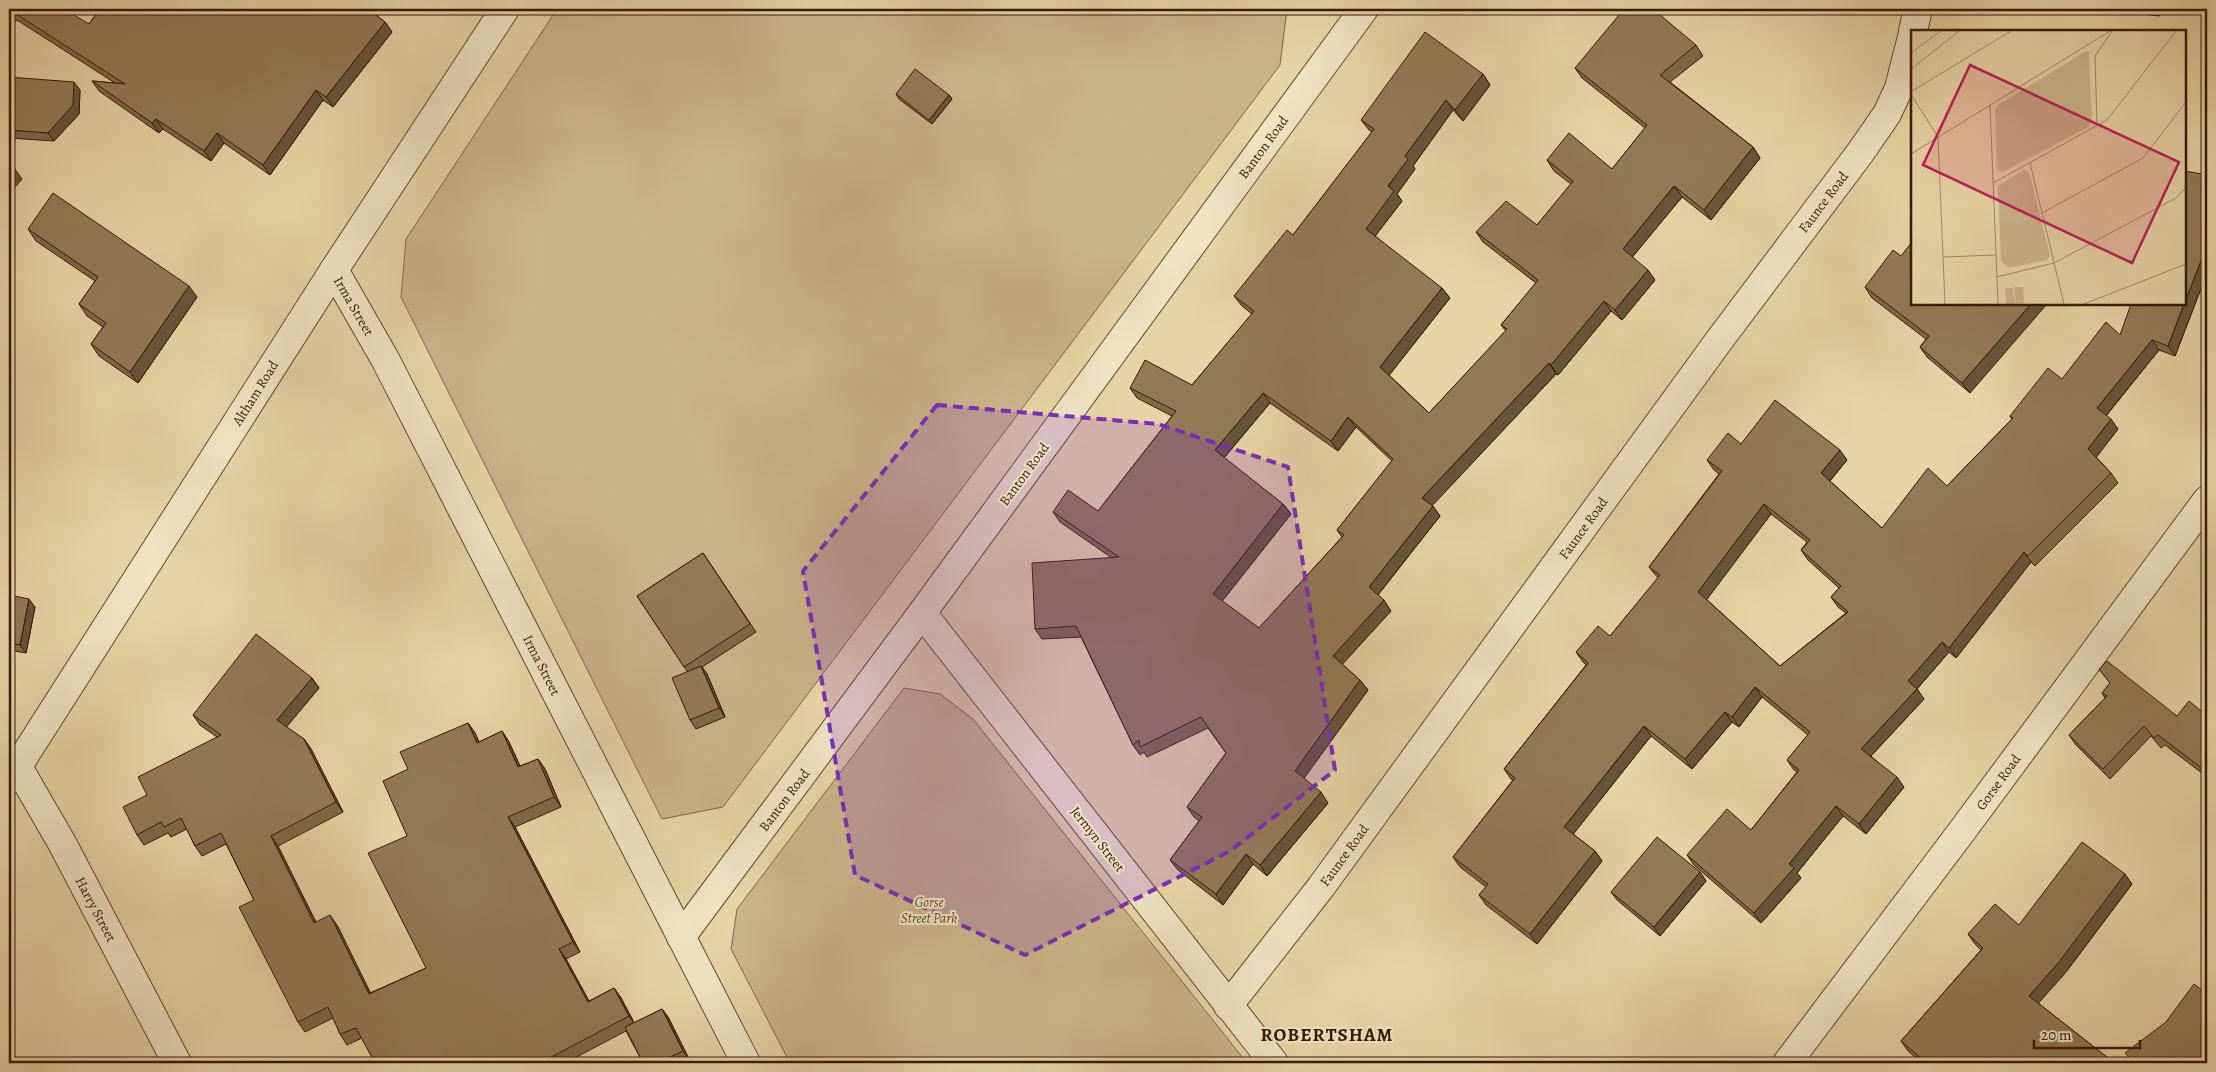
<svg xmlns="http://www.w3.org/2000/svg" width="2216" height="1072" font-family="Alegreya,serif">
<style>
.green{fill:#c9b488;stroke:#806645}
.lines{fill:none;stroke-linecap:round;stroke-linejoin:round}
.minor-casing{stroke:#62472a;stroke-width:30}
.minor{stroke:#efe3c4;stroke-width:28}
.wall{fill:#7e694a;stroke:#361802;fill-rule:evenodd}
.shaded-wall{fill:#66553c;stroke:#361802}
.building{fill:#927a56;stroke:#361802;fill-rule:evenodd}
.marked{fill:#7b2cbf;fill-opacity:0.2;stroke:#7b2cbf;stroke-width:4;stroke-dasharray:10 6;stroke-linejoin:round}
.labels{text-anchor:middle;stroke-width:4;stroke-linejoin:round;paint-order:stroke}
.street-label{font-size:14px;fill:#361802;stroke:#efe3c4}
.park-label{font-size:14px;font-style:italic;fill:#62472a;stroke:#efe3c4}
.district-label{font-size:19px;font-weight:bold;letter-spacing:1px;fill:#361802;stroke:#efe3c4}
.inset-road{fill:none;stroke:#a08963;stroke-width:1}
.view{fill:#c2185b;fill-opacity:0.15;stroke:#c2185b;stroke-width:2.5}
.inset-edge{fill:none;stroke:#361802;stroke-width:2.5}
</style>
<rect width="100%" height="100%" fill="#e7d4a4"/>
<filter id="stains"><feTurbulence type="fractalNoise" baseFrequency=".004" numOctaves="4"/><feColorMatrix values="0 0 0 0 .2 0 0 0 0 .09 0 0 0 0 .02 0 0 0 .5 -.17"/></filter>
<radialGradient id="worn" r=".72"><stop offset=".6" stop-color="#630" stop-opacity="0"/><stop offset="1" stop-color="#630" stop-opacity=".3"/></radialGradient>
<g class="green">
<path d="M557 9H1287L1280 65 723 807 662 819 401 297 406 239Z"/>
<path d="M904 688 940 694 973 719 1247 1063H790L731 949 737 909Z"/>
</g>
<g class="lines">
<g class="minor-casing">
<g id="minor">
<path d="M1913 31 1918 9"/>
<path d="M334 270 385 359 746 1063"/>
<path d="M922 613 1274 1063"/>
<path d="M9 761 18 767 62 843 177 1063"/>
<path d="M9 780 334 270 505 9"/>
<path d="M681 937 922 613 1364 9"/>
<path d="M1228 1006 1321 887 1718 342 1860 153 1887 114 1899 88 1912 37"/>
<path d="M1787 1063 1962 831 2207 500"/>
</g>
</g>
<use href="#minor" class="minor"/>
</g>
<g class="wall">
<path d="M9 9 89 24 100 9H383L377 16 385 22 392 32 333 107 323 100 270 175 224 143 211 161 163 129 159 133 99 91 92 81 115 83 17 20 11 25 9 22Z"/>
<path d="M2125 9H2160L2159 16 2127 12Z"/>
<path d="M1696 45 1703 56 1670 82 1753 147 1760 158 1711 220 1682 197 1632 257 1655 280 1622 320 1611 311 1558 375 1556 374 1432 505 1440 516 1378 595 1391 611 1342 664 1360 680 1368 690 1304 778 1328 803 1267 876 1253 864 1223 905 1178 870 1170 860 1199 821 1194 817 1187 807 1226 753 1208 728 1147 757 1144 752 1140 755 1133 745 1081 637 1042 639 1035 629 1112 558 1060 522 1053 512 1098 511 1172 416 1137 398 1130 388 1192 385 1252 314 1242 306 1234 296 1293 235 1372 132 1369 130 1361 120 1483 74 1490 85 1463 121 1453 110 1413 166 1415 169 1397 194 1402 201 1375 236 1450 298 1389 375 1429 413 1506 331 1501 325 1536 283 1483 242 1476 232 1537 225 1571 184 1554 171 1547 160 1612 169 1645 128 1582 78 1575 68ZM1270 403 1338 451 1356 427 1392 461 1337 530 1342 537 1259 628 1222 601 1291 514 1283 504 1224 458Z"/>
<path d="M9 77 80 90 79 114 54 141 9 138Z"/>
<path d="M896 94 949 95 952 99 932 124 899 99Z"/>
<path d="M2207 175V273L2175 356 2159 350 2106 416 2118 429 2096 457 2111 473 2118 483 2035 566 2031 562 1956 658 1949 652 1917 689 1924 699 1871 756 1904 787 1866 834 1843 816 1797 873 1801 878 1761 923 1694 865 1687 855 1751 830 1797 772 1794 770 1787 760 1808 735 1762 697 1739 727 1732 722 1692 769 1651 736 1573 834 1595 851 1602 861 1537 944 1486 905 1479 895 1486 887 1460 867 1453 857 1513 780 1511 779 1504 769 1586 665 1583 662 1576 652 1610 636 1658 578 1649 567 1719 474 1714 470 1707 460 1741 444 1847 460 1830 481 1882 528 1947 486 2012 419 2010 416 2062 379 2120 335ZM1771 514 1807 542 1801 550 1808 560 1839 588 1831 597 1838 607 1846 613 1780 666 1706 599Z"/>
<path d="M28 229 197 297 138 383 99 356 91 344 103 327 87 316 79 304 95 281 36 241Z"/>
<path d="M1901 256 1970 393 1927 357 1920 347 1926 339 1872 298 1865 287Z"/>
<path d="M703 553 756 632 702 667 707 674 725 717 696 729 690 720 687 671 637 596Z"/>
<path d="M9 595 35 607 26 653 9 650Z"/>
<path d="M2099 669 2177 716 2206 715 2207 713V777L2165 745 2161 748 2151 736 2110 779 2076 745 2069 735 2105 698 2102 693 2110 683Z"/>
<path d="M312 678 319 688 286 727 304 739 311 749 343 812 278 846 316 922 337 925 370 993 426 968 407 836 408 769 468 723 475 733 479 742 502 731 509 742 520 766 538 759 545 769 561 807 515 827 580 952 566 959 589 1001 614 988 621 998 634 1023 662 1009 668 1017 689 1059 681 1063H643L626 1031 565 1063H375L362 1038 347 1045 340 1034 333 1018 305 1032 298 1022 254 900 226 844 202 856 195 846 187 829 171 837 168 833 144 845 137 835 217 737 200 725 193 715Z"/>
<path d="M1700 872 1706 881 1660 936 1617 900 1611 892Z"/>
<path d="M2132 884 2066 972 2038 1003 2108 1058 2111 1063H1920L1921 1062 1908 1051 1901 1041 1981 950 1975 944 1968 934 2019 925Z"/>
</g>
<g class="shaded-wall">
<path d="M368 9H383L375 19Z"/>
<path d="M2153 9H2160L2159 16Z"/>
<path d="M385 22 392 32 333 107 326 97Z"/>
<path d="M1483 74 1490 85 1463 121 1455 110Z"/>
<path d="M74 82 80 90 79 114 54 141 48 133Z"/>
<path d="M316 90 323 100 270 175 263 165Z"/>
<path d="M949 95 952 99 932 124 929 120Z"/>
<path d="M1446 100 1453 110 1413 166 1415 169 1397 194 1402 201 1373 239 1366 229 1405 156Z"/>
<path d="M156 119 163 129 159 133 152 123Z"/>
<path d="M217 133 224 143 211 161 204 151Z"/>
<path d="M1753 147 1760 158 1711 220 1704 210Z"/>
<path d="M14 168 22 179 9 194V174Z"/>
<path d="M1674 186 1682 197 1630 260 1623 249Z"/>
<path d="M2204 253 2207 258V273L2175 356 2168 346Z"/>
<path d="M1648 270 1655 280 1622 320 1615 310Z"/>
<path d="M189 286 197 297 138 383 130 372Z"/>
<path d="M1442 288 1450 298 1387 378 1380 367Z"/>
<path d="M1604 301 1611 311 1558 375 1551 365Z"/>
<path d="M2031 304H2047L1970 393 1962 383Z"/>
<path d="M2152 340 2159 350 2104 418 2097 408Z"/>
<path d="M1549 363 1556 374 1430 508 1422 498Z"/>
<path d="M1263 393 1270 403 1222 460 1215 450Z"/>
<path d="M1348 417 1356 427 1338 451 1331 441Z"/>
<path d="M2111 419 2118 429 2095 459 2088 449Z"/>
<path d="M1840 450 1847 460 1828 483 1821 473Z"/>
<path d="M1283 504 1291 514 1220 604 1213 594Z"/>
<path d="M1764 504 1771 514 1705 602 1698 592Z"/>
<path d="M1433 506 1440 516 1376 597 1369 587Z"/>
<path d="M2024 552 2031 562 1956 658 1949 648Z"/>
<path d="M29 599 35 607 26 653 20 645Z"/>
<path d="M1384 600 1391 611 1340 667 1333 656Z"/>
<path d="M1942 642 1949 652 1915 691 1908 681Z"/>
<path d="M701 666 707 674 725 717 719 708Z"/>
<path d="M312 678 319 688 284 730 277 720Z"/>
<path d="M1360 680 1368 690 1302 781 1295 771Z"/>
<path d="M1755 687 1762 697 1739 727 1732 717Z"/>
<path d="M1917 689 1924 699 1868 759 1861 749Z"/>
<path d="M1725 712 1732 722 1692 769 1685 759Z"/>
<path d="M468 723 475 733 484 753 477 743Z"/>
<path d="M1644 726 1651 736 1571 837 1564 827Z"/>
<path d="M502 731 509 742 525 777 518 767Z"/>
<path d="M304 739 311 749 343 812 336 802Z"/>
<path d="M538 759 545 769 561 807 554 797Z"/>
<path d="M1897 777 1904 787 1866 834 1859 824Z"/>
<path d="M1321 792 1328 803 1267 876 1260 865Z"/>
<path d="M1836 806 1843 816 1797 873 1801 878 1761 923 1754 913 1789 864Z"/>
<path d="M508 817 515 827 580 952 573 942Z"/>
<path d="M271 836 278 846 321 933 314 923Z"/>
<path d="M1595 851 1602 861 1537 944 1530 934Z"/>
<path d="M1246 854 1253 864 1223 905 1216 894Z"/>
<path d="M1700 872 1706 881 1660 936 1654 927Z"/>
<path d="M2125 874 2132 884 2066 972 2036 1006 2029 996Z"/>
<path d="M330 915 337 925 376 1004 369 994Z"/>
<path d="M559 949 566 959 595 1012 588 1002Z"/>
<path d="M614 988 621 998 636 1026 629 1016Z"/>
<path d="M662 1009 668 1017 689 1059 683 1051Z"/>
<path d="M2108 1058 2111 1063H2104Z"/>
</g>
<g class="building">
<path d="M9 9H64L89 24 100 9H368L385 22 326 97 316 90 263 165 217 133 204 151 156 119 152 123 92 81 125 84 10 10 9 11Z"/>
<path d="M1624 9H1653L1696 45 1660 75 1753 147 1704 210 1674 186 1623 249 1648 270 1615 310 1604 301 1551 365 1549 363 1422 498 1433 506 1369 587 1384 600 1333 656 1360 680 1295 771 1321 792 1260 865 1246 854 1216 894 1170 860 1202 817 1187 807 1226 753 1201 717 1140 747 1139 740 1133 745 1076 626 1035 629 1032 563 1119 557 1053 512 1068 490 1098 511 1176 411 1130 388 1145 360 1192 385 1254 311 1234 296 1287 230 1293 235 1374 129 1361 120 1425 32 1483 74 1455 110 1446 100 1405 156 1408 159 1388 186 1394 191 1366 229 1442 288 1380 367 1429 413 1507 329 1501 325 1538 280 1476 232 1506 201 1537 225 1573 181 1547 160 1569 133 1612 169 1647 125 1575 68ZM1263 393 1331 441 1348 417 1393 459 1337 530 1344 535 1259 628 1213 594 1283 504 1215 450Z"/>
<path d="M915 69 949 95 929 120 896 94Z"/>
<path d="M9 77 74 82 73 105 48 133 9 130Z"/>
<path d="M9 164 14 168 9 174Z"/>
<path d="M2185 171 2207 175V254L2204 253 2185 302Z"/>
<path d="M53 193 189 286 130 372 91 344 106 323 79 304 98 277 28 229Z"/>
<path d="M1912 242V304H2031L1962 383 1920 347 1929 336 1865 287 1893 250 1901 256Z"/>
<path d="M2131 304H2184L2168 346 2152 340 2097 408 2111 419 2088 449 2111 473 2028 556 2024 552 1949 648 1942 642 1908 681 1917 689 1861 749 1897 777 1859 824 1836 806 1789 864 1794 868 1754 913 1687 855 1727 809 1751 830 1799 770 1787 760 1810 732 1755 687 1732 717 1725 712 1685 759 1644 726 1564 827 1595 851 1530 934 1479 895 1488 884 1453 857 1515 778 1504 769 1588 663 1576 652 1598 626 1610 636 1660 575 1649 567 1722 471 1707 460 1728 433 1741 444 1775 400 1840 450 1821 473 1882 528 1928 468 1947 486 2013 418 2010 416 2048 368 2062 379 2106 322 2120 335ZM1764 504 1810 540 1801 550 1841 586 1831 597 1848 612 1780 666 1698 592Z"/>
<path d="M703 553 750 624 684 667 637 596Z"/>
<path d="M9 595 29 599 20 645 9 643Z"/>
<path d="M256 634 312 678 277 720 304 739 336 802 271 836 314 923 330 915 369 994 426 968 368 853 407 836 383 781 408 769 400 752 468 723 477 743 502 731 518 767 538 759 554 797 508 817 573 942 559 949 588 1002 614 988 629 1016 542 1062V1063H375L356 1028 340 1034 328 1007 298 1022 239 907 254 900 221 833 195 846 181 818 164 827 161 822 137 835 123 807 147 795 138 777 221 735 193 715Z"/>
<path d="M2107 661 2177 716 2189 701 2206 715 2207 713V772L2158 735 2154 738 2144 726 2103 769 2069 735 2107 696 2102 693 2110 683 2099 669Z"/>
<path d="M701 666 719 708 690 720 672 678Z"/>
<path d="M1657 837 1700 872 1654 927 1611 892Z"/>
<path d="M2082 842 2125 874 2059 962 2029 996 2108 1058 2104 1063H1920L1923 1060 1901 1041 1983 948 1968 934 1995 904 2019 925Z"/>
<path d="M2194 984 2207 994V1063H2134L2125 1053 2166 1022Z"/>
<path d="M662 1009 683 1051 658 1063H643L625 1027Z"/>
</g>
<path class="marked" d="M937 405 1158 424 1288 467 1335 770 1230 851 1025 955 855 875 803 571Z"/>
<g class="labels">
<g class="street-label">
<text transform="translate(1263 147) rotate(-54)" y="5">Banton Road</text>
<text transform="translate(1823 202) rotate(-53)" y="5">Faunce Road</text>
<text transform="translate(354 306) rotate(60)" y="5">Irma Street</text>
<text transform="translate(255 393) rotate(-58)" y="5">Altham Road</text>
<text transform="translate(1024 474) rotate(-54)" y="5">Banton Road</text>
<text transform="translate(1583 528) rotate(-54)" y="5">Faunce Road</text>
<text transform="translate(542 665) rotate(63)" y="5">Irma Street</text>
<text transform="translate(1998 782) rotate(-54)" y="5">Gorse Road</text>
<text transform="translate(784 800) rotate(-53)" y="5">Banton Road</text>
<text transform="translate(1098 839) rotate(52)" y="5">Jermyn Street</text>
<text transform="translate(1344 855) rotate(-54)" y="5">Faunce Road</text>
<text transform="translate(96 909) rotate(62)" y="5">Harry Street</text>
</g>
<g class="park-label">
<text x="929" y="907">Gorse<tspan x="929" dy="16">Street Park</tspan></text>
</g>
<g class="district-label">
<text x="1327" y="1041">ROBERTSHAM</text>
</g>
</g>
<g transform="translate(1911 30)">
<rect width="275" height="275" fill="#e7d4a4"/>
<path d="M175 21 178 22 179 49 181 91 177 97 92 142 86 141 84 80 87 75ZM114 139 119 145 139 226 136 230 97 238 90 231 87 156ZM103 257H112L113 273 105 274ZM94 258H102L104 274H95Z" fill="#c9b488"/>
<path class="inset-road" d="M0 23 30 1M0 39 48 1M1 61 100 1M1 66 27 107 34 274M79 75 87 274M186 96 184 26 201 1M0 124 199 1M119 133 153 274M82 153 196 90 265 1M131 183 232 128 275 72M33 227 85 225M86 247 143 233 265 168 275 157M173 274 275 234"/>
<path class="view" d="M59 35 268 132 221 233 12 135Z"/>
<rect width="275" height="275" class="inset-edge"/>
</g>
<rect width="2216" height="1072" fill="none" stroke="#e7d4a4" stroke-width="30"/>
<rect x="10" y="10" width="2196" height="1052" fill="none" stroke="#361802" stroke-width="2.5"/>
<rect x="15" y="15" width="2186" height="1042" fill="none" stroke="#361802"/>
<path d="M2034 1040v8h106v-8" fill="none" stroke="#361802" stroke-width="2.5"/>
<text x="2041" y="1040" font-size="15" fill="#361802" stroke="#efe3c4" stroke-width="4" paint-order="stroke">20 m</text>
<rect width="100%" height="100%" filter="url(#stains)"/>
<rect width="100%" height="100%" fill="url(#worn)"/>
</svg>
